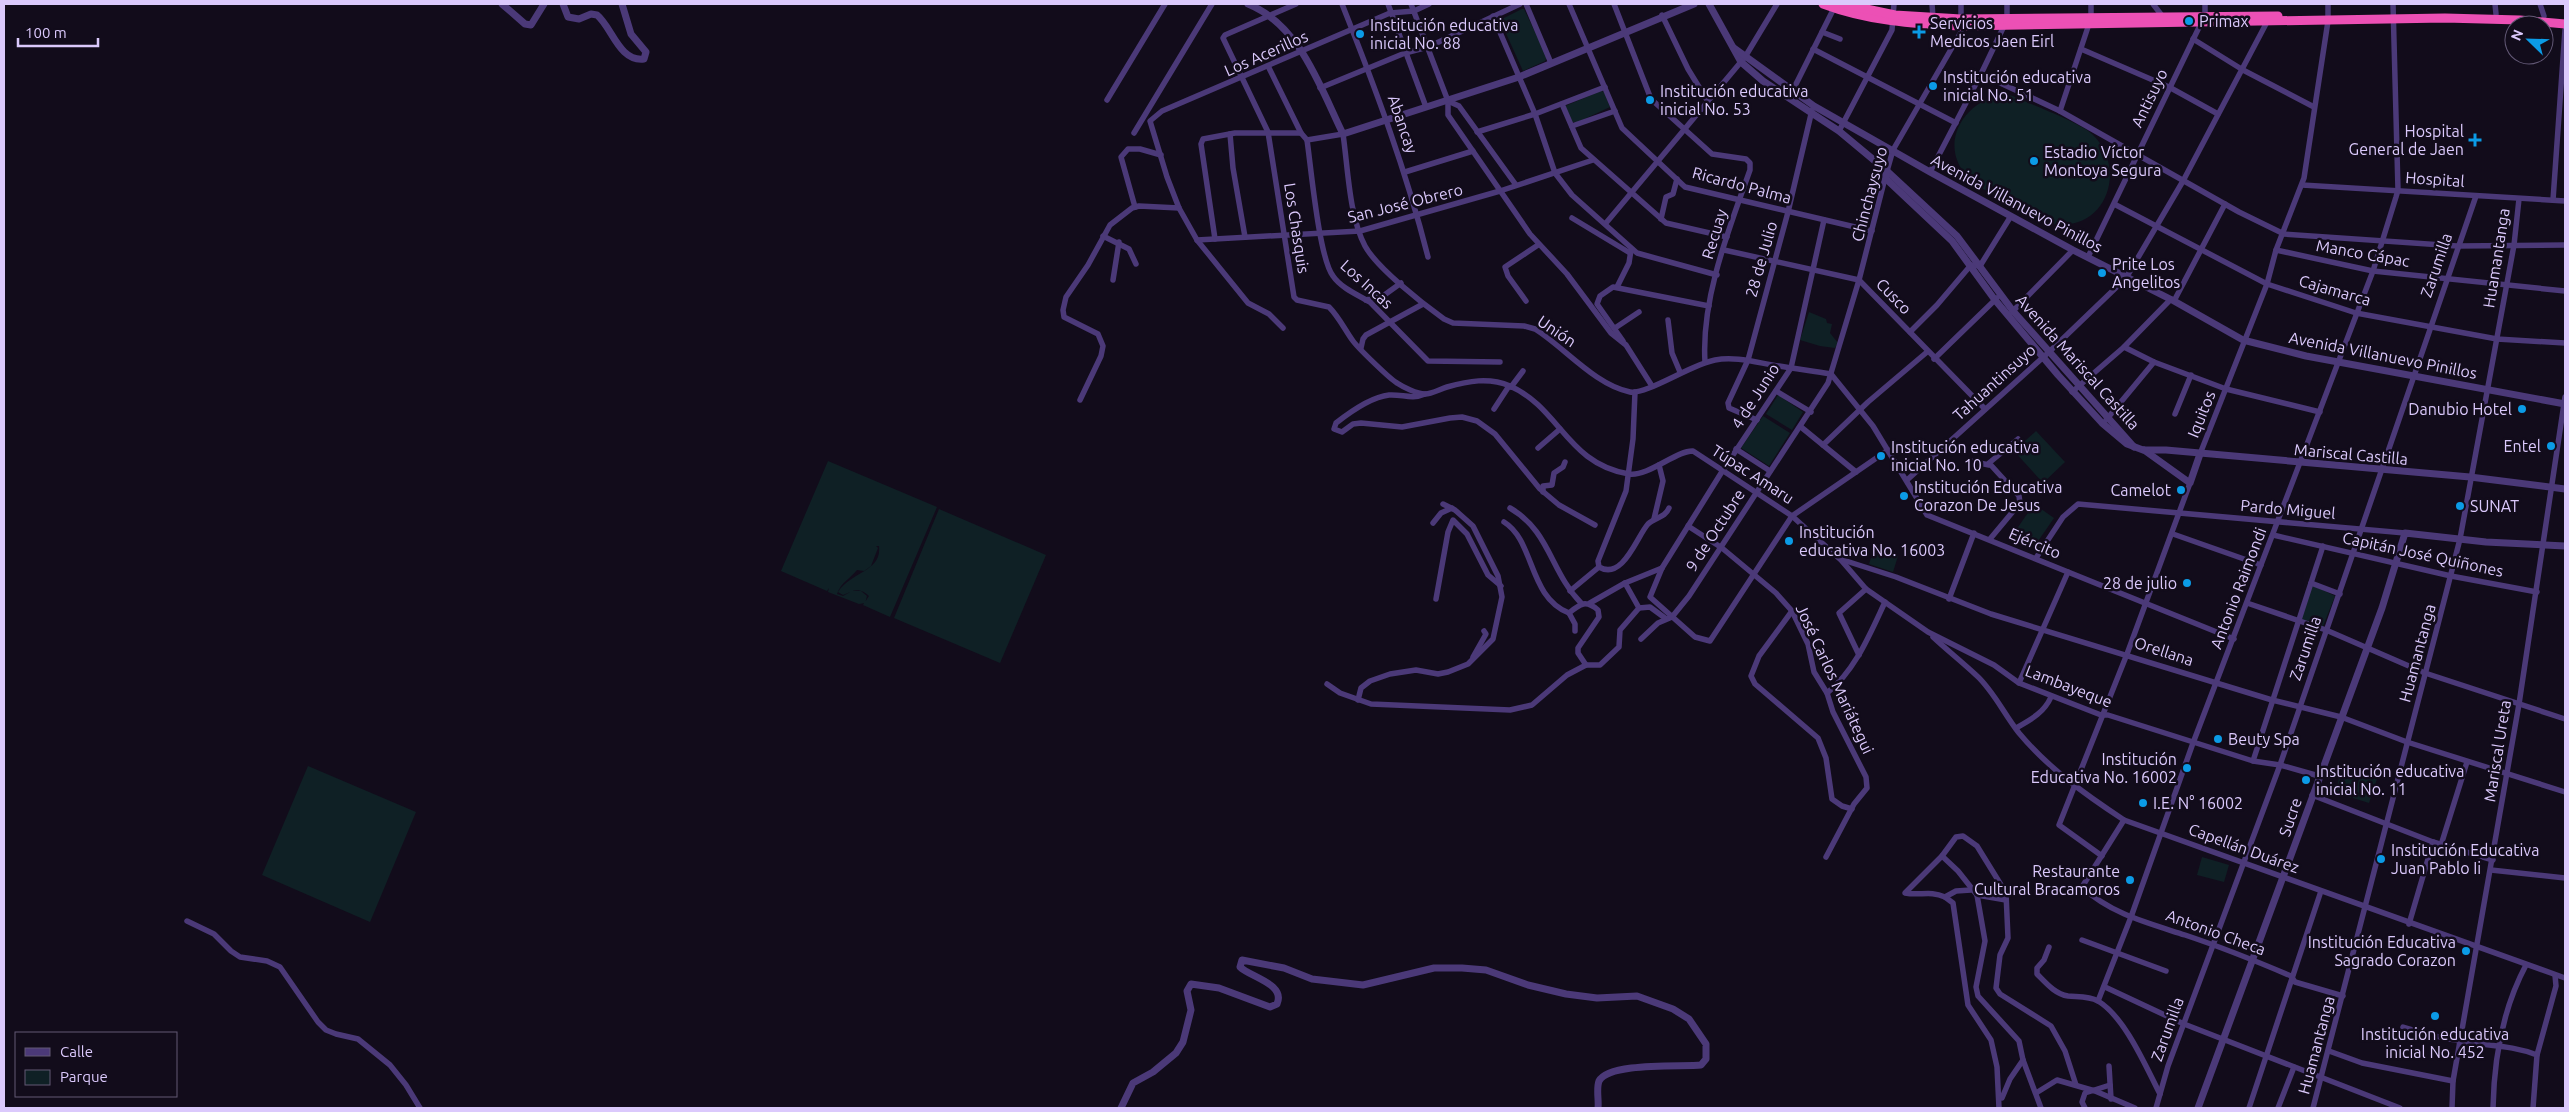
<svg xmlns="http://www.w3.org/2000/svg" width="2569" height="1112" font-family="Ubuntu,sans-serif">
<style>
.green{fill:#0f2025}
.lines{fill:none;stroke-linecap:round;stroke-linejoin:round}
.minor{stroke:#4b3978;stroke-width:5.5}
.tertiary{stroke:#4b3978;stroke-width:7}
.trunk{stroke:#ec50b5;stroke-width:9}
.poi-dot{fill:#0b9be6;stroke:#120c1b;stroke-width:2}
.labels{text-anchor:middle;stroke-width:5;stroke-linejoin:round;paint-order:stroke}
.poi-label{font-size:16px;fill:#dbc9fc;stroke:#120c1b;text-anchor:start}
.street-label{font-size:16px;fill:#dbc9fc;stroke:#120c1b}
</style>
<rect width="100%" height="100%" fill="#120c1b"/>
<g class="green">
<path d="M1522 9H1524L1547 57 1545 61 1523 71 1500 20Z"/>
<path d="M1601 91 1604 92 1610 107 1578 122H1572L1565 106Z"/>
<path d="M2005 94 2013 96C2030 104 2081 123 2092 134 2128 168 2107 232 2053 224 2036 221 1976 188 1965 174 1938 140 1967 99 2005 94Z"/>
<path d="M1809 312 1826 319 1827 323 1832 324 1830 333 1838 343 1835 348 1820 346 1800 340Z"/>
<path d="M1778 395 1803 412 1792 430 1766 414Z"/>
<path d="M1763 416 1790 433 1769 466 1741 448Z"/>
<path d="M2036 431 2065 462 2043 483 2014 451Z"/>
<path d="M828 461 937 507 890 617 863 605 869 596C859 587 854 590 843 595L838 592C851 571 882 572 879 546H876L878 548 871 566 864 571 857 570C850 579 841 582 837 594L843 596 852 591H861L867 596 865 603 859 604 828 592 829 588 827 591 781 571Z"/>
<path d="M2034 504 2054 518 2034 547 2014 533Z"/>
<path d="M939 509 1046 555 1000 663 894 618Z"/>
<path d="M1874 549 1898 556 1893 572 1869 564Z"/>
<path d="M2312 585 2335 596 2323 626 2300 619Z"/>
<path d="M308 766 416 812 370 922 262 875Z"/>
<path d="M2342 768 2359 773 2351 798 2335 793Z"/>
<path d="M2361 773 2377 779 2369 803 2353 798Z"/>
<path d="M2202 857 2229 865 2224 882 2197 875Z"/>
</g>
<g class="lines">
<g class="minor">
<path d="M1296 4 1225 35 1223 38 1268 132 1294 297 1297 300 1329 307C1339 317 1345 330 1353 341 1358 348 1390 379 1397 383 1403 387 1417 394 1425 394 1432 394 1440 389 1447 387 1468 381 1489 377 1510 386 1560 408 1567 464 1629 474 1648 477 1677 450 1693 451L1792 516 1841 560 1866 589 1928 632 1994 665 2019 683 2101 715H2108L2253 761 2280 765 2319 776"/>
<path d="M1342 4C1375 87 1406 170 1428 257"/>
<path d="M1388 4 1426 107"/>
<path d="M1411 4 1448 101V115L1530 234 1567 274 1611 333 1626 345 1652 386"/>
<path d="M1526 4 1551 63"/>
<path d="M1569 4 1622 128 1685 187 1872 231"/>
<path d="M1614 4 1651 99 1712 154 1746 159 1750 163V170C1729 229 1701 299 1705 362"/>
<path d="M1932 4 1933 18"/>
<path d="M2153 4 2163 17"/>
<path d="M2495 4 2496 14"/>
<path d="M2540 4 2544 16"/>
<path d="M1662 15 1688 69 1707 100"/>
<path d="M1493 16 1535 114 1555 173 1572 195 1637 253 1717 275"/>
<path d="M1822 32 1840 39"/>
<path d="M2193 39 2243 70 2314 107"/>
<path d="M1813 49 1956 123"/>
<path d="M2081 49 2169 87 2218 114"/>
<path d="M1268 66 1301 133"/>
<path d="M1981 74 2060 111 2239 212 2284 234 2457 246 2565 245"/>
<path d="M1320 88 1405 53 1428 47 1520 4"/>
<path d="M1791 94 1836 4"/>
<path d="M1107 100 1165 4"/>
<path d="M1448 101 1459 106 1516 185"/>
<path d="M1562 104 1581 148 1666 223 1727 237"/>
<path d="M2060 111 2091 18V4"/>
<path d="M1572 126 1615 111"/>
<path d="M1839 131 1892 30 1894 4"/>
<path d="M1477 132 1535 114 1605 87"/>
<path d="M1134 133 1212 4"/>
<path d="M1230 134 1233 168 1245 237"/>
<path d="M1307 140C1311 167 1319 258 1333 276 1341 288 1358 295 1370 302L1428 361 1500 362"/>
<path d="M1887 171 1893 150 1961 32V4"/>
<path d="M1405 172 1473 151"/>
<path d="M1930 172 1981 74 2004 26 2007 19V4"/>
<path d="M2302 185 2565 201"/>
<path d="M2553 200 2565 30"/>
<path d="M2116 205 2267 284 2356 313 2497 339 2565 343"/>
<path d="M1135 207 1121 157 1128 149H1140L1161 155"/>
<path d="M1572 218 1630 253"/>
<path d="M1661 219 1666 197 1673 194 1677 179"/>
<path d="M1824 220 1791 368 1723 470 1662 568 1650 597 1695 637 1710 641 1792 516 1888 450"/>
<path d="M1606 223 1745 57 1777 4"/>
<path d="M1103 236 1129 249 1136 264"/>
<path d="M1215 239 1201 144 1203 139 1235 133H1301L1307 140 1343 134C1348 168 1349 216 1365 246 1377 268 1423 304 1444 319L1453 323 1524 326 1535 329C1564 347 1595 385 1630 392 1646 395 1692 364 1715 360 1736 356 1758 363 1779 366 1796 369 1814 371 1831 374"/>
<path d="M1197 240 1360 231 1500 191 1593 160"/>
<path d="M1724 250 1859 280 1985 409"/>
<path d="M2276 250 2373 271 2565 291"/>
<path d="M2088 257 2205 15V4"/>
<path d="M1113 280 1119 242"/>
<path d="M1617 287 1629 263 1631 250"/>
<path d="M1366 300 1383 296 1401 283"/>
<path d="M1526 301 1508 276 1505 267 1538 245"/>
<path d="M2174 301 2225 204"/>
<path d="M2012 312 2073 250"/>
<path d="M1668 320 1672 353 1680 372"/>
<path d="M1283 328 1269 314 1248 303 1197 240 1179 208 1167 177 1150 121 1162 111 1390 13 1414 11 1429 4"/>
<path d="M1615 328 1639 312"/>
<path d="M1910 332 1937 305 1971 265 1980 266 2011 216"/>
<path d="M1623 341 1597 304 1600 296 1613 287 1709 306"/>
<path d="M2124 347 2154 362 2226 389 2320 412"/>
<path d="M1361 348 1363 339 1366 335 1423 304"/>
<path d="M1934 359 1997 298"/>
<path d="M1831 374 1873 426 1927 515 2234 639"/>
<path d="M1511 387 1523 371"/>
<path d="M1776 391 1811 412"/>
<path d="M1635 392 1633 439 1626 491 1598 561 1599 567C1623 581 1637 536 1648 524 1655 517 1665 518 1669 508"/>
<path d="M2072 392 2124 347 2171 299"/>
<path d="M1425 394C1411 400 1403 394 1389 395 1371 397 1350 412 1336 423L1334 429 1342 432 1353 424 1361 423 1402 427 1450 418 1462 417 1477 421 1495 434 1540 489 1559 505 1595 525"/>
<path d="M1080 400 1101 356 1103 346 1098 334 1064 317 1063 310 1066 297 1088 265 1110 225 1132 208 1139 206 1179 208"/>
<path d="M1494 409 1509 386"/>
<path d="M2175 414 2191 375"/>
<path d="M1757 420 1729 408 1728 403 1748 360 1788 212 1812 110"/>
<path d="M2106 420 2154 362"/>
<path d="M1801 427 1856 472"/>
<path d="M1823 445 1868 402 1927 352"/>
<path d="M1538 448 1560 429"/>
<path d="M1736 449 1770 471"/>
<path d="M2200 454 2267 284 2276 250 2304 178 2328 21V4"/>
<path d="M1970 461 1989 465"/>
<path d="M1907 480 2049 352 2126 278 2183 181 2267 22"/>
<path d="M1543 492V486L1552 485 1554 473 1563 467 1565 462"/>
<path d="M1510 508C1550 531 1550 571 1581 603"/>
<path d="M1654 519 1663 481 1659 465"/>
<path d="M1504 522C1535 541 1528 597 1569 613 1581 603 1586 600 1598 610L1599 617 1578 648V653L1586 665"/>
<path d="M1433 523 1441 513 1452 508"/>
<path d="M1688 526 1722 548 1776 593 1792 611 1808 644 1814 672 1827 693 1833 712 1866 777 1867 788 1854 804 1826 857"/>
<path d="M2173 534 2261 565"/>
<path d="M2273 535 2451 576 2537 592"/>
<path d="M1990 539 2020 503 2019 496 1989 463 2018 439"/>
<path d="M2036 558 2063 517 2078 504 2405 533"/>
<path d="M1843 560 1896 577 1991 614 2272 700 2341 717 2407 742 2565 792"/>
<path d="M1625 583 1639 608"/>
<path d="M2311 583 2340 594"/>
<path d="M1570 591 1599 567"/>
<path d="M1436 599 1448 532 1453 520 1467 534 1488 575 1501 586"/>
<path d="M1949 599 1974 533"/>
<path d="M1590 603 1625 583 1662 568"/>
<path d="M2247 603 2326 630 2425 673 2565 719"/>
<path d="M1792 611 1759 656 1751 676 1755 684 1818 738 1826 758 1832 799 1842 806 1852 809"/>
<path d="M1569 613 1575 624V631"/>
<path d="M1933 637C1947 650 1962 662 1976 675 1993 690 2004 714 2019 733 2048 768 2086 795 2124 820L2565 978"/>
<path d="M1641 639 1658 623 1672 617 1689 596 1828 383 1859 280 1885 178"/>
<path d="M1859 655 1839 613 1866 589"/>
<path d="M1473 657 1486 634 1484 631"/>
<path d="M2019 683 2068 572"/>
<path d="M1327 684 1340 693 1371 704 1510 710 1532 705 1567 675 1586 665H1600L1619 647 1620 630 1639 608 1650 607 1665 618"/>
<path d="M1827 693C1855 671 1870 634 1885 602"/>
<path d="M1358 700 1361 688 1370 681 1390 674 1416 670 1438 674 1448 672 1468 664 1493 639 1502 597 1498 576 1473 526 1455 510 1443 504"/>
<path d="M2016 728C2030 720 2044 713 2051 697"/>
<path d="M2253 761 2323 546"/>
<path d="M2312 795 2433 842 2493 860"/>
<path d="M2124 820 2082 887C2111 914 2148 923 2185 935 2221 947 2256 961 2291 976L2295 982 2343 996"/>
<path d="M2441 845 2467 762"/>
<path d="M1942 856 1958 871 1977 895 1985 941 1976 987 1978 996 2019 1041 2023 1060 2041 1108"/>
<path d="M2102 856 2059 825 2127 654 2190 483"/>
<path d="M2491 870 2565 878"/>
<path d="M1971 890 1956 891 1945 897C1929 890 1921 896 1905 893L1942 856 1956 837 1963 836 1977 846 2006 893 2008 938 2000 955 1996 988 2000 994 2051 1026 2065 1051 2076 1085"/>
<path d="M1977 895 2006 900"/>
<path d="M1945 897 1953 903 1968 1005 1991 1040 1997 1067 1999 1108"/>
<path d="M187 921 214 934 231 951 240 957 267 961 280 967 318 1022 326 1030 336 1034 358 1039 390 1065 406 1085 420 1108"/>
<path d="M2409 924 2433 842"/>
<path d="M2082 940 2166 971"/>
<path d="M2049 947 2044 960 2037 968V974C2046 983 2055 994 2068 996 2078 997 2089 996 2098 1001 2125 1017 2146 1067 2160 1094"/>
<path d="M2105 987 2184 1024 2400 1108"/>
<path d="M2098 1001 2131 917 2193 743 2373 271 2396 197 2398 190 2393 4"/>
<path d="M2403 1027C2422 1033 2441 1038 2460 1041 2487 1046 2512 1045 2537 1055L2533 1108"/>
<path d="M2329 1051 2362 1063 2453 1081"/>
<path d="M2537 1055 2556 986 2555 975"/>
<path d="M2109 1066 2111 1099"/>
<path d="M2036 1093 2057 1080 2095 1091 2135 1108"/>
<path d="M2002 1098 2010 1079 2023 1060"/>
<path d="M2085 1108 2082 1102 2085 1093 2110 1085"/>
<path d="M2156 1108 2168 1066 2280 765 2476 196"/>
<path d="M2249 1108 2321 891"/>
<path d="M2278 1108 2294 1067"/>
<path d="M2313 1108 2460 539 2514 245 2519 199"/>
<path d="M2452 1108 2453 1081 2519 704 2565 397"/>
<path d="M2493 1108C2494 1058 2502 1010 2526 965"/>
</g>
<g class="tertiary">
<path d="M502 4 525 24 531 25 544 4"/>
<path d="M563 4 568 17 579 19 591 14 597 15C612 27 619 62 644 59L646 52 631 34 622 4"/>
<path d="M1248 4C1300 25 1320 87 1343 134L1519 77 1694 4"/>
<path d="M1709 4 1741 62 1763 81 1839 131 1887 171 1957 236 2013 311 2134 447"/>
<path d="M1734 48 1814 106 1930 172 2073 250 2174 301 2243 340 2306 356 2565 404"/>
<path d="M1887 171 1885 178 1952 241 1995 300 2058 375 2102 423 2127 444 2143 450H2166L2470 477 2565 489"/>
<path d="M2144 450 2190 483 2200 454"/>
<path d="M1121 1108 1133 1083 1153 1072 1176 1053 1183 1042 1191 1010 1187 991 1191 984 1219 988 1270 1007 1277 1004C1286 984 1250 977 1240 967L1242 960 1284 968 1312 979 1363 985 1434 968H1462L1486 970 1528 985 1566 994 1597 998 1637 996 1673 1009 1689 1019 1706 1044V1059L1701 1065C1681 1067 1609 1062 1599 1081 1596 1089 1599 1100 1598 1108"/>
<path d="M2198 1108 2382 608 2405 533 2486 542 2565 546"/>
</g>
<g class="trunk">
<path d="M1823 4C1868 21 1913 24 1961 26L2445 18 2520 20 2565 24"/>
<path d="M1843 4 1895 15 1961 19 2278 16"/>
</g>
</g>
<g class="poi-dot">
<circle cx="2189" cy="21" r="5"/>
<path d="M1916.5 24.5h5v5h5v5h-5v5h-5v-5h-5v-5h5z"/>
<circle cx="1360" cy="34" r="5"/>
<circle cx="1933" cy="86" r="5"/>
<circle cx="1650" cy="100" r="5"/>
<path d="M2472.5 132.5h5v5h5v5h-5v5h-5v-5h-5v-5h5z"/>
<circle cx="2034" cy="161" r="5"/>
<circle cx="2102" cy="273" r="5"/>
<circle cx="2522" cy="409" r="5"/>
<circle cx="2551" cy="446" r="5"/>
<circle cx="1881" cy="456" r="5"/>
<circle cx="2181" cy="490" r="5"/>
<circle cx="1904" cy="496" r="5"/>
<circle cx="2460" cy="506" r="5"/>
<circle cx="1789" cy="541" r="5"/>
<circle cx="2187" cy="583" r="5"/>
<circle cx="2218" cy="739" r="5"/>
<circle cx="2187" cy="768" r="5"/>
<circle cx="2306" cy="780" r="5"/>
<circle cx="2143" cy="803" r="5"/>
<circle cx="2381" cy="859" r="5"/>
<circle cx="2130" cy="880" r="5"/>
<circle cx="2466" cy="951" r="5"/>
<circle cx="2435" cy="1016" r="5"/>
</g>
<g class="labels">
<g class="poi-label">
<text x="2199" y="27">Primax</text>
<text x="1930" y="29">Servicios<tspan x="1930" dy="18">Medicos Jaen Eirl</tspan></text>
<text x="1370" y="31">Institución educativa<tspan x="1370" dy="18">inicial No. 88</tspan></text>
<text x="1943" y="83">Institución educativa<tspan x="1943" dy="18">inicial No. 51</tspan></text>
<text x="1660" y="97">Institución educativa<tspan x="1660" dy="18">inicial No. 53</tspan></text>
<text x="2464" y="137" text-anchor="end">Hospital<tspan x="2464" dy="18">General de Jaen</tspan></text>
<text x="2044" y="158">Estadio Víctor<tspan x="2044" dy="18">Montoya Segura</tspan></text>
<text x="2112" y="270">Prite Los<tspan x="2112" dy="18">Angelitos</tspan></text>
<text x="2512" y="415" text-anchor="end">Danubio Hotel</text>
<text x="2541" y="452" text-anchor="end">Entel</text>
<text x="1891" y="453">Institución educativa<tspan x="1891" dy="18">inicial No. 10</tspan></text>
<text x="1914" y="493">Institución Educativa<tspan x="1914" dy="18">Corazon De Jesus</tspan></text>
<text x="2171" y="496" text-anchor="end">Camelot</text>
<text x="2470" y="512">SUNAT</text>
<text x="1799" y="538">Institución<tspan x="1799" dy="18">educativa No. 16003</tspan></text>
<text x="2177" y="589" text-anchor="end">28 de julio</text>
<text x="2228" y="745">Beuty Spa</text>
<text x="2177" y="765" text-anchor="end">Institución<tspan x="2177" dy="18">Educativa No. 16002</tspan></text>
<text x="2316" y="777">Institución educativa<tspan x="2316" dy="18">inicial No. 11</tspan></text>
<text x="2153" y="809">I.E. N° 16002</text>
<text x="2391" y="856">Institución Educativa<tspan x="2391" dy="18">Juan Pablo Ii</tspan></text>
<text x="2120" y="877" text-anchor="end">Restaurante<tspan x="2120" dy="18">Cultural Bracamoros</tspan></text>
<text x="2456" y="948" text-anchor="end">Institución Educativa<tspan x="2456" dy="18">Sagrado Corazon</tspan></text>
<text x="2435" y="1040" text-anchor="middle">Institución educativa<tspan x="2435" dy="18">inicial No. 452</tspan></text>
</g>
<g class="street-label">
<text transform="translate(1266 53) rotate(-24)" y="6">Los Acerillos</text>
<text transform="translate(2149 98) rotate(-64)" y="6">Antisuyo</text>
<text transform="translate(1403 124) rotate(71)" y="6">Abancay</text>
<text transform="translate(2435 179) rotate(4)" y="6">Hospital</text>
<text transform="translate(1742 185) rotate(15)" y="6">Ricardo Palma</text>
<text transform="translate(1869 194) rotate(-75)" y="6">Chinchaysuyo</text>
<text transform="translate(1405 203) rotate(-14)" y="6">San José Obrero</text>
<text transform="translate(2017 203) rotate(28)" y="6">Avenida Villanuevo Pinillos</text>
<text transform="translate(1297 228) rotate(81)" y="6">Los Chasquis</text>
<text transform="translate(1714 234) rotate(-73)" y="6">Recuay</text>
<text transform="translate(2363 253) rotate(10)" y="6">Manco Cápac</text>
<text transform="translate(2496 258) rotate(-81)" y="6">Huamantanga</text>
<text transform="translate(1761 259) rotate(-74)" y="6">28 de Julio</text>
<text transform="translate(2436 265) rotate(-71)" y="6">Zarumilla</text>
<text transform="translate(1367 284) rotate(42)" y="6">Los Incas</text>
<text transform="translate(2335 290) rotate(16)" y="6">Cajamarca</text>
<text transform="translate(1894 296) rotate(46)" y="6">Cusco</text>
<text transform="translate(1557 331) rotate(34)" y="6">Unión</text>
<text transform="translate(2383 355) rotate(11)" y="6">Avenida Villanuevo Pinillos</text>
<text transform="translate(2078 362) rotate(48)" y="6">Avenida Mariscal Castilla</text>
<text transform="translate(1994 382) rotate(-42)" y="6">Tahuantinsuyo</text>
<text transform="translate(1755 396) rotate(-57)" y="6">4 de Junio</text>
<text transform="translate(2201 414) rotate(-68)" y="6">Iquitos</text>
<text transform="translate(2351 454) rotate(5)" y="6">Mariscal Castilla</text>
<text transform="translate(1753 474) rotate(33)" y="6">Túpac Amaru</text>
<text transform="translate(2288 509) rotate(5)" y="6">Pardo Miguel</text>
<text transform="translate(1715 530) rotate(-57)" y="6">9 de Octubre</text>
<text transform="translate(2035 543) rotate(23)" y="6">Ejército</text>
<text transform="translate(2423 554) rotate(12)" y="6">Capitán José Quiñones</text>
<text transform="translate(2238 588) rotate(-69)" y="6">Antonio Raimondi</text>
<text transform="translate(2305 648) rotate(-71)" y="6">Zarumilla</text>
<text transform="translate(2164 651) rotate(18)" y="6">Orellana</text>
<text transform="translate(2417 653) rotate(-75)" y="6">Huamantanga</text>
<text transform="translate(1835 679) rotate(65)" y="6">José Carlos Mariátegui</text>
<text transform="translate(2069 686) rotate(21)" y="6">Lambayeque</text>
<text transform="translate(2497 751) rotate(-81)" y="6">Mariscal Ureta</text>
<text transform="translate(2290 817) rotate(-71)" y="6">Sucre</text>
<text transform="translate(2244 848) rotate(20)" y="6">Capellán Duárez</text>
<text transform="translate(2216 932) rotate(20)" y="6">Antonio Checa</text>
<text transform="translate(2167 1029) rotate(-70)" y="6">Zarumilla</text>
<text transform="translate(2316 1045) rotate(-75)" y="6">Huamantanga</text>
</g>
</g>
<rect width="2569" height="1112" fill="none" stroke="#dbc9fc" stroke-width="10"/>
<rect x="15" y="1032" width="162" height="65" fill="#120c1b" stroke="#625875"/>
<rect x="25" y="1048" width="25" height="8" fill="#4b3978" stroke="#625875"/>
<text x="60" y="1057" font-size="15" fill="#dbc9fc">Calle</text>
<rect x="25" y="1070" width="25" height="15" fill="#0f2025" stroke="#625875"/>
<text x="60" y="1082" font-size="15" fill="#dbc9fc">Parque</text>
<g transform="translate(2529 40) rotate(293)"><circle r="24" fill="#120c1b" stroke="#625875"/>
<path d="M0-4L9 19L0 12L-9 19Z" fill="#0b9be6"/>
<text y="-8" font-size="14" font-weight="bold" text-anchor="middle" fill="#dbc9fc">N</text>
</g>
<path d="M18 38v8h80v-8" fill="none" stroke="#dbc9fc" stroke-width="2.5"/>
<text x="25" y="38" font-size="15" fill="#dbc9fc" stroke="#120c1b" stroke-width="4" paint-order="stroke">100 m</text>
</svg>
